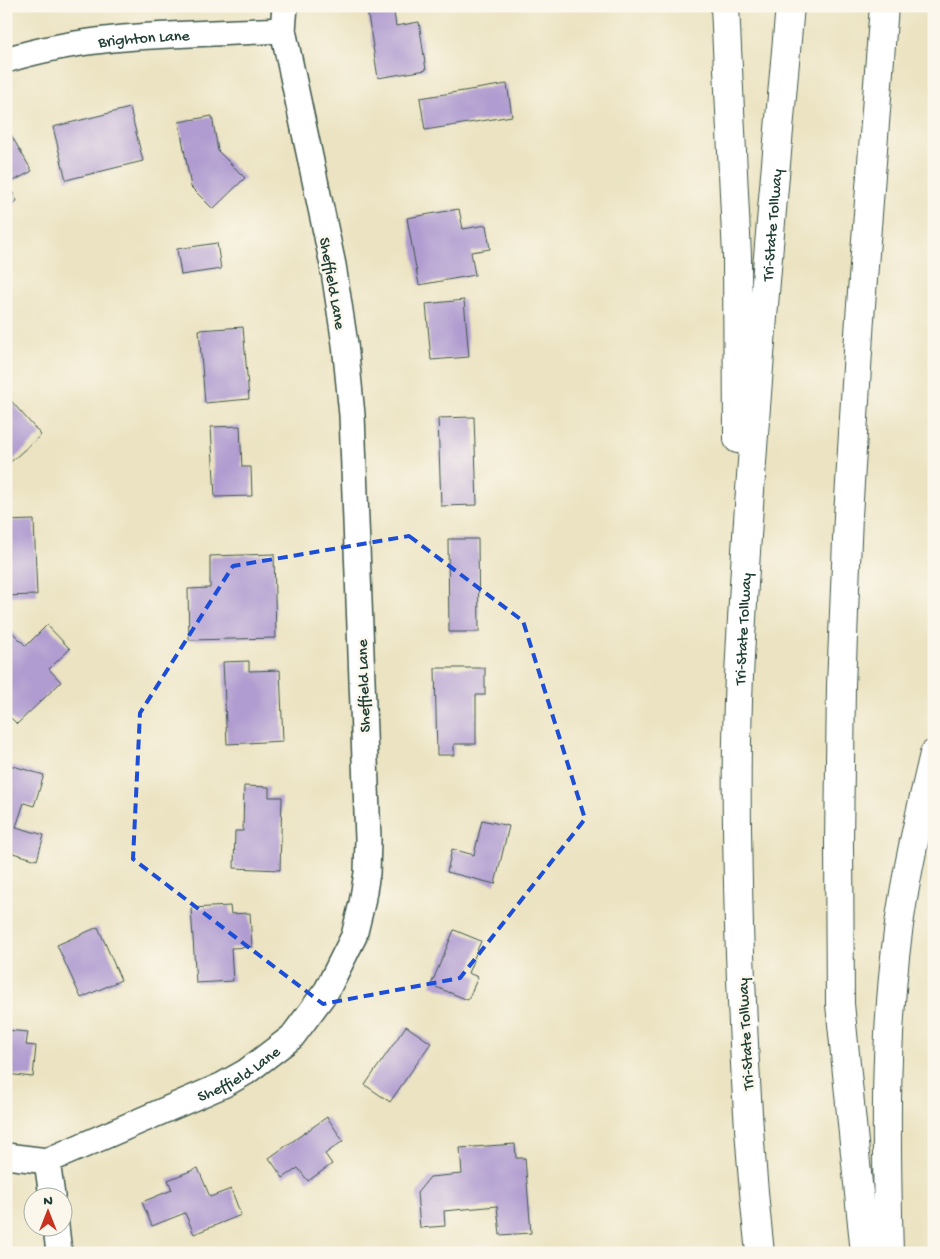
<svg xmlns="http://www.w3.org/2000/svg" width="940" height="1259" font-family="'Gochi Hand',sans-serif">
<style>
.building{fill:#b09cd0}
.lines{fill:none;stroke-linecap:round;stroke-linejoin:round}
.minor-casing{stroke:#3e5649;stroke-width:28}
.motorway-casing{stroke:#3e5649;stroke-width:30}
.minor{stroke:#fff;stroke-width:25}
.motorway{stroke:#fff;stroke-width:28}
.marked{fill:none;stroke:#1d4ed8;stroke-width:4;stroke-dasharray:10 6;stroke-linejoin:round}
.labels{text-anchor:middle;stroke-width:5;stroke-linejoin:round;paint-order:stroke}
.street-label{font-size:16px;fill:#1f3d34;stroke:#fbf7ec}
</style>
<rect width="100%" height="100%" fill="#fbf7ec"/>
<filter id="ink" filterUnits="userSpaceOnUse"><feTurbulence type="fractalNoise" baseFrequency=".02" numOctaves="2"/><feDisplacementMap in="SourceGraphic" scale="10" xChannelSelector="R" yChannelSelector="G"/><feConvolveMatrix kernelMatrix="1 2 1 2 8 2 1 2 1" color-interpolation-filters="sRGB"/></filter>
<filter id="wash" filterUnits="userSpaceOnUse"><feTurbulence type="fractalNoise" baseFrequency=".0096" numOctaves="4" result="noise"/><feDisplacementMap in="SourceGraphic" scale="20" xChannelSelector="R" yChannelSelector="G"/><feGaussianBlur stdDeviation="1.12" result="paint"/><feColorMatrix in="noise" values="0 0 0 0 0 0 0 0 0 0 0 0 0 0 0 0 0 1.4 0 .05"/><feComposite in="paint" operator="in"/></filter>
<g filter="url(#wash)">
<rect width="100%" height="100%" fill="#ebe3c1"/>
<g id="blocks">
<g class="building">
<path d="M380 6H393L396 26 419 22 426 70 378 78 367 9Z"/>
<path d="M507 84 512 116 425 130 420 98Z"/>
<path d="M130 108 143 161 66 180 53 127Z"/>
<path d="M212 116 218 151 245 178 213 209 191 187 179 122Z"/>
<path d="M11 135 32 171 8 184 17 201 6 207V138Z"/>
<path d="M459 209 463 229 486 225 490 249 471 252 475 275 419 285 407 218Z"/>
<path d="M217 243 221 269 181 275 177 249Z"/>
<path d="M464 300 469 357 431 360 426 304Z"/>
<path d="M243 327 249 399 205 403 199 330Z"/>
<path d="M6 395 41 435 6 466Z"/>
<path d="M474 417 477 505 441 506 438 418Z"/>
<path d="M240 426 242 467H251L252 496 215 497 211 427Z"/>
<path d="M34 520 37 595 6 596V521Z"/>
<path d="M448 539H478L479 632H449Z"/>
<path d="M274 554 276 638 189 640 188 589 210 588V556Z"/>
<path d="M47 625 70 649 49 669 61 682 17 724 6 713V626L26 646Z"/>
<path d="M249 661V671L280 670 283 741 227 744 223 662Z"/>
<path d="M435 668H485V695H476V744H454V755H437Z"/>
<path d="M6 764 44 775 34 806 24 803 16 827 44 835 37 860 6 851Z"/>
<path d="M244 786 269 787V797H282L280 870 234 868 235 831H243Z"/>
<path d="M482 820 509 826 495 884 447 872 452 849 474 855Z"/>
<path d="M230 906 231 914 250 913 252 947 231 948 233 981 196 983 191 908Z"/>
<path d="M98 927 121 980 81 998 57 945Z"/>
<path d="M454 930 481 941 468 973 478 977 468 1000 431 985Z"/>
<path d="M406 1026 431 1043 390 1102 365 1085Z"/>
<path d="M6 1030 28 1032 26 1045 36 1046 33 1077 6 1074Z"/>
<path d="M327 1117 343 1141 325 1154 332 1164 308 1181 298 1168 283 1178 269 1158Z"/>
<path d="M515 1144 516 1158H525L531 1233 500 1235 497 1206 444 1211 445 1226 420 1228 417 1193 430 1177 462 1174 460 1148Z"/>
<path d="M198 1168 210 1197 231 1189 241 1215 194 1234 185 1213 152 1226 142 1202 172 1190 168 1180Z"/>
</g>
</g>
</g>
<g filter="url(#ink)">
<use href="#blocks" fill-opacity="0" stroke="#3e5649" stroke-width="1"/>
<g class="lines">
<g class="minor-casing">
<g id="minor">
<path id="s1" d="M6 60C95 32 190 35 283 30"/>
<path id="s2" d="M6 1156 47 1161 223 1085 246 1072 292 1037 327 990 354 936 362 903 367 873 368 839 352 415 345 344 333 265 283 30 285 6"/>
<path d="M47 1161 52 1196"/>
<path d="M56 1226 59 1253"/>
</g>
</g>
<g class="motorway-casing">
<g id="motorway">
<path d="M725 6 737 256 738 439"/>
<path id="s3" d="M760 1253C748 1144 743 1036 739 927 737 844 735 759 739 676 750 452 770 229 790 6"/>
<path d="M865 1253 840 1004 839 844 841 685 848 516 860 318 884 6"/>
<path d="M889 1253C886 1146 884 1038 898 932 906 872 920 813 934 754"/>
</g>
</g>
<use href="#minor" class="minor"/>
<use href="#motorway" class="motorway"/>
</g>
</g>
<path class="marked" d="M409 536 523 621 585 819 460 978 323 1004 133 859 140 713 233 566Z"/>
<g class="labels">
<g class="street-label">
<text dy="6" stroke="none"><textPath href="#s1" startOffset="140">Brighton Lane</textPath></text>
<text dy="6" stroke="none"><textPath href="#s3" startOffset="1030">Tri-State Tollway</textPath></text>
<text transform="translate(334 283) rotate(80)" y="6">Sheffield Lane</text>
<text dy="6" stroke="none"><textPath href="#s3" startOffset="625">Tri-State Tollway</textPath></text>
<text transform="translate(362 686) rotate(-92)" y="6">Sheffield Lane</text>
<text transform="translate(744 1034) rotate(-93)" y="6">Tri-State Tollway</text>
<text dy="6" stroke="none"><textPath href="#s2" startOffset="252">Sheffield Lane</textPath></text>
</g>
</g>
<rect width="940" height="1259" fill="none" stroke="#fbf7ec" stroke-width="25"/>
<g transform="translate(48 1212)"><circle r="24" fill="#fbf7ec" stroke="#a3ada2"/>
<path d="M0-4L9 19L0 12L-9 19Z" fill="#c8321e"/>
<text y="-8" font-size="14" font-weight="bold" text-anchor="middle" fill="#1f3d34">N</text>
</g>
</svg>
